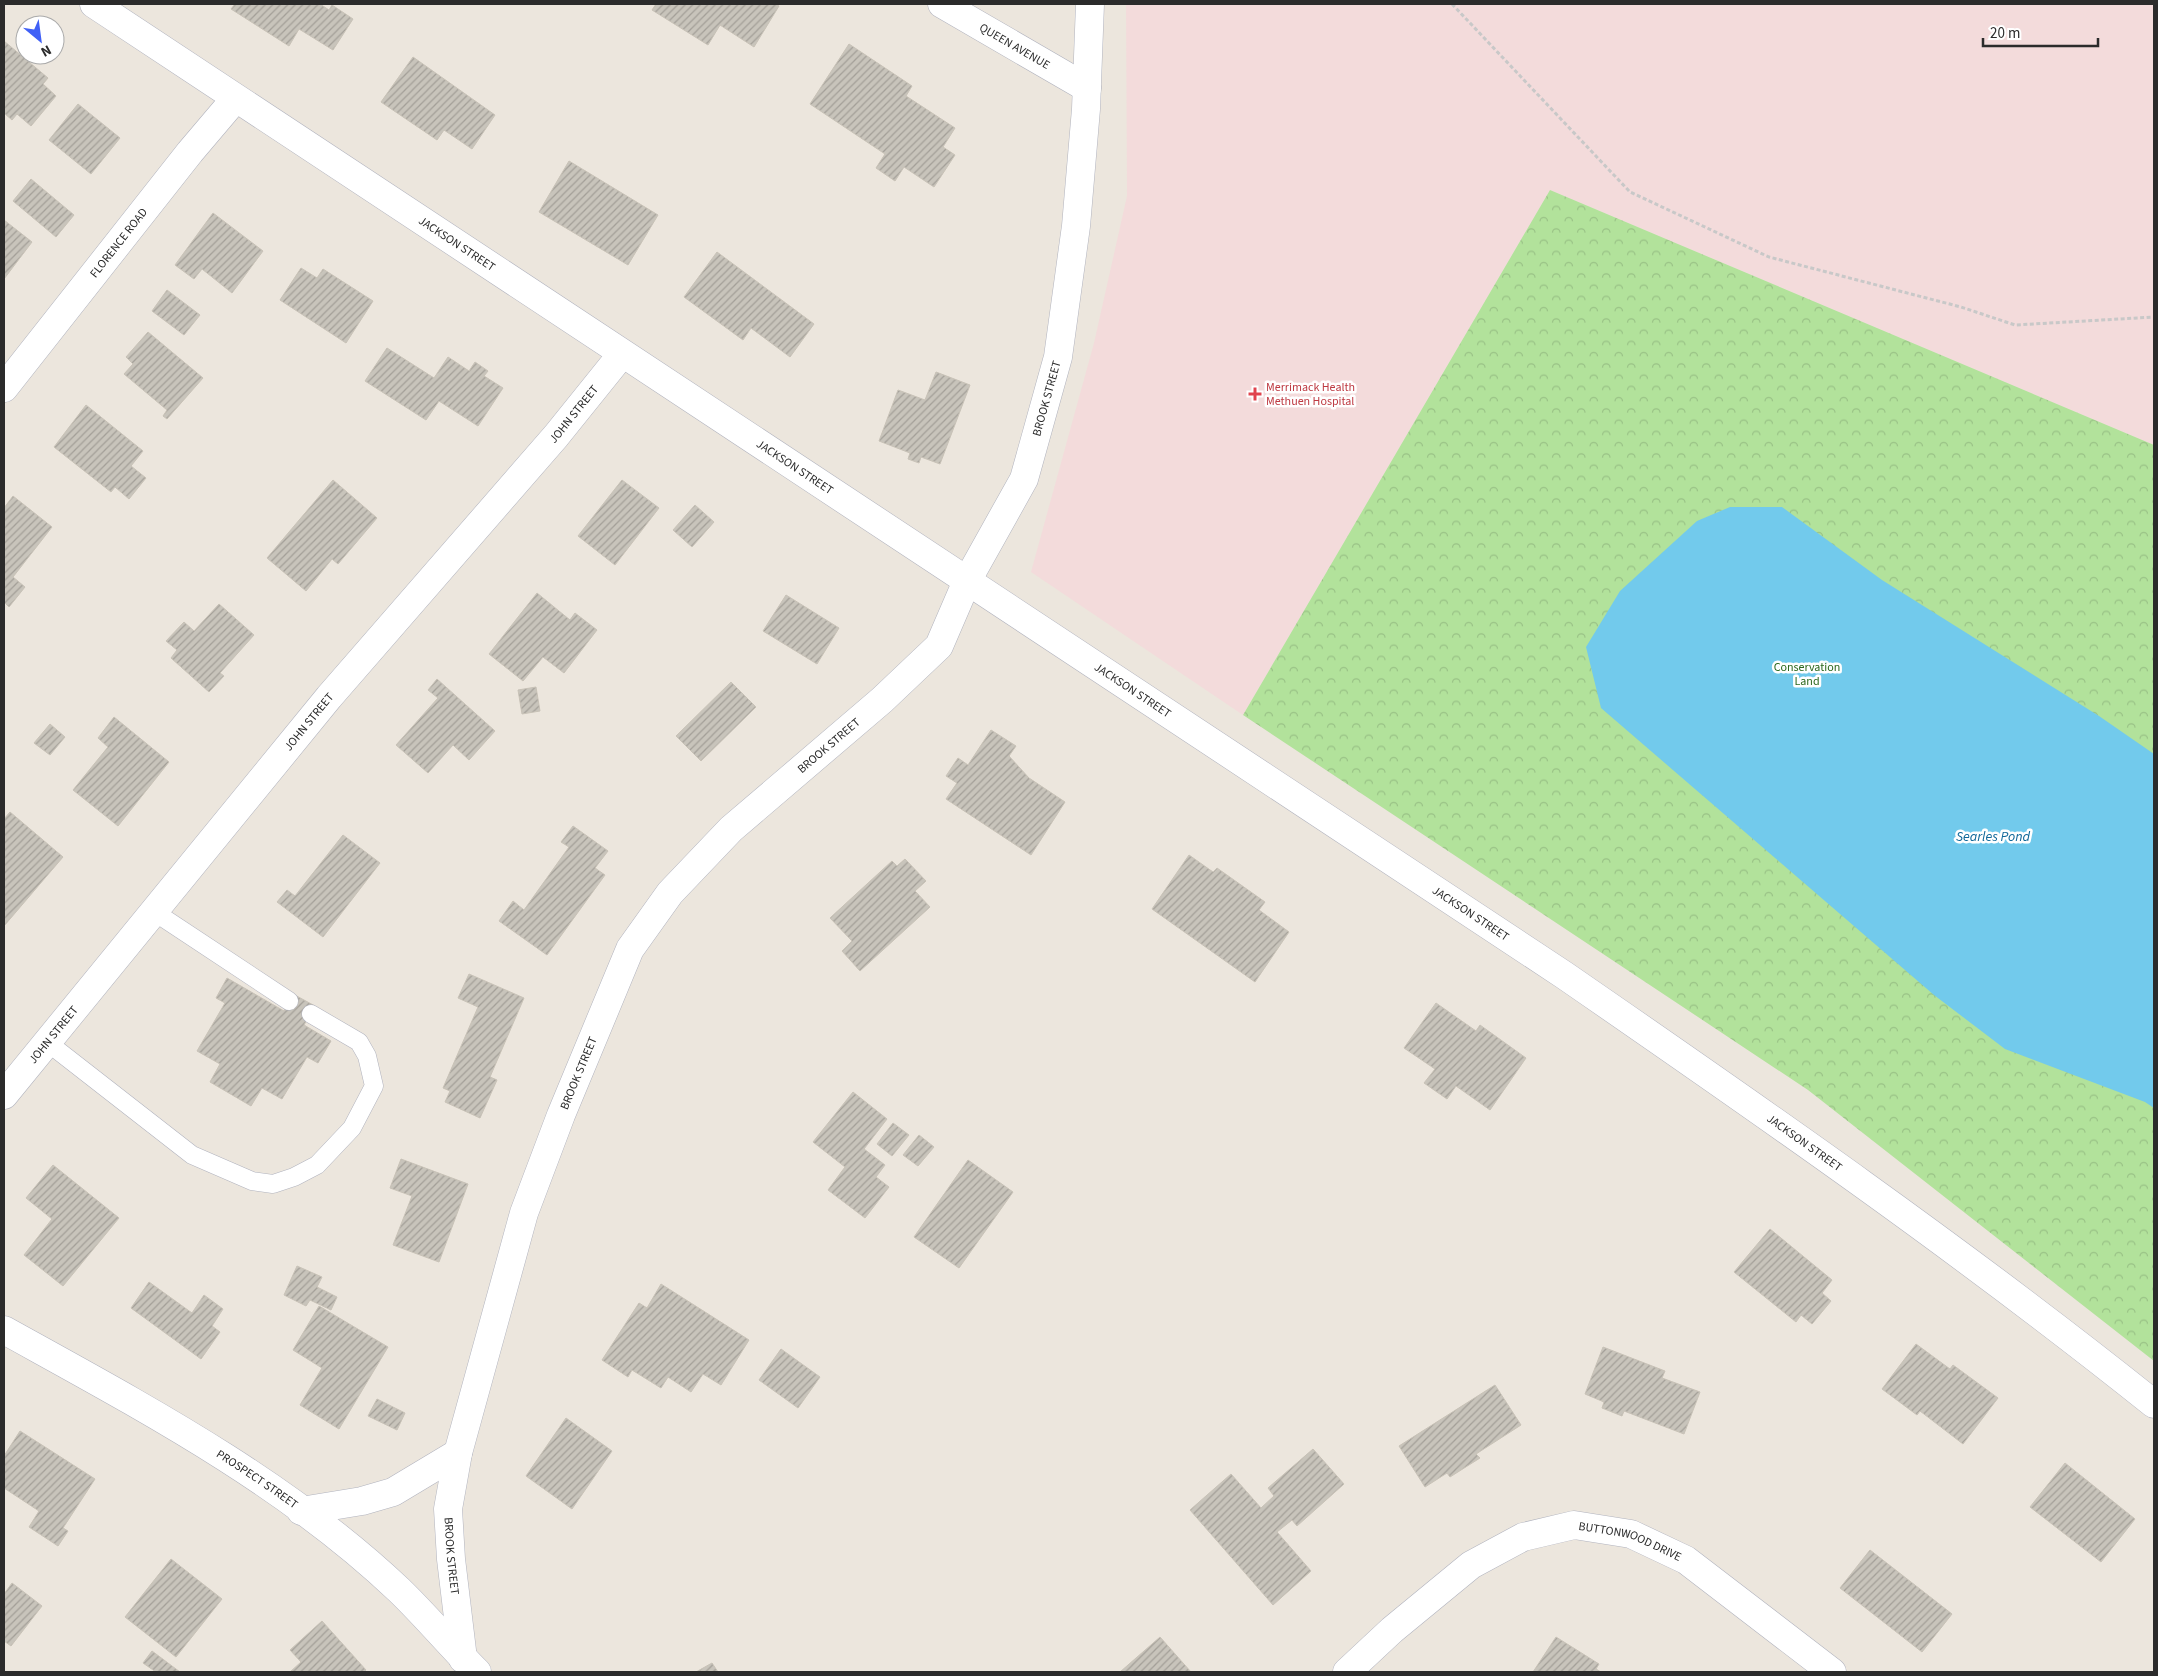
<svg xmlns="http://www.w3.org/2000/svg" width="2158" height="1676" font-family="'Source Sans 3',sans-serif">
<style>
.medical{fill:#f3dbdb}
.forest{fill:url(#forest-crowns)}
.water{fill:#72caec}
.building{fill:url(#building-hatch);stroke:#c8c2b7}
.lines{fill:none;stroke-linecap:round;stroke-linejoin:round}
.lane-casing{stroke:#b1b3be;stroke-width:19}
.street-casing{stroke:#b1b3be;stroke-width:29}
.secondary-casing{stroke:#b1b3be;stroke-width:29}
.path{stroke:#c8c8c8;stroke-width:3;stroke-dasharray:4 2.5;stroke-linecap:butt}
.lane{stroke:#fff;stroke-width:18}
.street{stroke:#fff;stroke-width:28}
.secondary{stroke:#fff;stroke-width:28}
.health-dot{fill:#e0444e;stroke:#fff;stroke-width:2}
.labels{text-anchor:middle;stroke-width:5;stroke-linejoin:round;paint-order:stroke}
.street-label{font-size:12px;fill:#2b2b2b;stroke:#fff}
.health-label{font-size:12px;fill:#be3a42;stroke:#fff;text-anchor:start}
.park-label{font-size:12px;fill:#2a671c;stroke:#fff}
.water-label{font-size:14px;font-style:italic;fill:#106899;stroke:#fff}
</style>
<defs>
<pattern id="forest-crowns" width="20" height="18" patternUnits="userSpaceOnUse" patternTransform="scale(1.25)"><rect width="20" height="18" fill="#b2e29b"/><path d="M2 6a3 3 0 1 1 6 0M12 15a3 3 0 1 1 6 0" fill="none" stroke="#99c286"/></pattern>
<pattern id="building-hatch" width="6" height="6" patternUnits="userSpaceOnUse" patternTransform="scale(1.25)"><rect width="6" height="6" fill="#c8c4bb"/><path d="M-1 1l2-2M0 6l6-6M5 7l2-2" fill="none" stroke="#a39f98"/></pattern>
</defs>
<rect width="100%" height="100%" fill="#ece6dd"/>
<path class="medical" d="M1126 4H2154V445L1550 190 1243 715 1031 572 1094 343 1127 196Z"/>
<path class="forest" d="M1550 190 2154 445V1361L1808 1090 1243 715Z"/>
<path class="water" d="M1730 507H1782L1882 580 2099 716 2154 754V1108L2145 1102 2005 1049 1934 995 1601 708 1586 647 1620 591 1697 521Z"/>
<g class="building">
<path d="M235 4H320L329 10 332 5 353 19 333 50 299 29 289 46 231 9Z"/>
<path d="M656 4H775L779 6 754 47 720 25 708 45 652 10Z"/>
<path d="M4 41 48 78 43 84 56 96 31 126 17 114 12 120 4 113Z"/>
<path d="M849 44 912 86 906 96 955 128 943 147 955 155 934 187 904 167 895 181 876 168 885 154 810 104Z"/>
<path d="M413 57 495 115 472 149 444 130 437 140 381 102Z"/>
<path d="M78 104 120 138 91 174 49 140Z"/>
<path d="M569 161 658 215 628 265 539 212Z"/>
<path d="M31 179 74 215 56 237 13 201Z"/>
<path d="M213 213 263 251 232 293 202 269 194 279 175 265Z"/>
<path d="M4 220 32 242 4 279Z"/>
<path d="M717 252 814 324 790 357 751 328 743 340 684 297Z"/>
<path d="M301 268 317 278 323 269 373 301 346 343 280 300Z"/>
<path d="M167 290 200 315 184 335 152 311Z"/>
<path d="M148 332 203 378 167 419 163 416 167 410 124 374 133 364 126 357Z"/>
<path d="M387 348 434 378 448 357 469 371 475 362 488 371 484 376 503 388 478 426 439 401 426 420 365 381Z"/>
<path d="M936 372 970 385 940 464 921 457 919 463 908 459 910 453 879 441 898 390 925 400Z"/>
<path d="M86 405 143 451 131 466 146 478 129 499 115 487 111 492 54 447Z"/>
<path d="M333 480 377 518 338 564 332 559 306 591 267 558Z"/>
<path d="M622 480 659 508 615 565 578 536Z"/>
<path d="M13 496 52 527 13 577 25 587 9 607 4 602V508Z"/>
<path d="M695 505 714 522 692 547 673 530Z"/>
<path d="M537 593 570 620 575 613 597 630 564 673 543 657 523 681 489 654Z"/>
<path d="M786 595 839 628 817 664 763 631Z"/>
<path d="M219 604 254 635 220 673 224 676 209 692 171 658 177 650 166 641 184 622 194 631Z"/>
<path d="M437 679 495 731 469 760 453 745 428 773 396 745 438 698 428 690Z"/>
<path d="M731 682 756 707 701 761 676 736Z"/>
<path d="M536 687 540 711 522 714 518 690Z"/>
<path d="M114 717 169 762 118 826 73 790 108 747 98 738Z"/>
<path d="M50 724 65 737 50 755 34 743Z"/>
<path d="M991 730 1016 746 1009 756 1029 778 1065 802 1031 855 946 799 957 783 946 776 958 758 968 765Z"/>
<path d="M10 812 63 857 4 926V819Z"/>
<path d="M573 826 608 851 595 868 605 875 547 955 499 921 513 901 524 910 569 847 561 842Z"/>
<path d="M343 835 380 863 323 937 277 902 287 890 295 896Z"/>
<path d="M1189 855 1213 872 1217 868 1265 902 1259 910 1289 932 1255 982 1152 909Z"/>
<path d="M905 859 926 881 915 891 930 907 860 971 842 951 852 941 830 918 892 861 897 866Z"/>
<path d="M469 974 524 998 490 1077 497 1080 480 1118 445 1102 450 1091 443 1088 478 1007 458 998Z"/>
<path d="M227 978 284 1011 293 994 315 1006 304 1025 331 1041 318 1063 307 1057 282 1099 262 1088 251 1106 210 1082 220 1064 197 1051 225 1003 216 998Z"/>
<path d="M1436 1003 1476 1031 1480 1025 1526 1058 1490 1110 1456 1086 1447 1099 1424 1083 1435 1069 1404 1048Z"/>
<path d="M853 1092 887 1119 864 1149 885 1165 876 1177 889 1187 865 1218 828 1190 845 1167 813 1142Z"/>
<path d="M893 1123 909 1135 892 1156 877 1144Z"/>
<path d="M919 1135 934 1147 918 1166 903 1155Z"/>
<path d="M401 1159 468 1184 439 1262 393 1245 412 1196 390 1188Z"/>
<path d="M968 1160 1013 1192 959 1268 914 1237Z"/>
<path d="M53 1165 119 1218 63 1286 24 1255 52 1219 26 1198Z"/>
<path d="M1770 1229 1832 1280 1822 1293 1831 1301 1812 1324 1801 1315 1796 1322 1734 1272Z"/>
<path d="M297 1266 322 1277 317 1287 337 1297 331 1310 310 1300 306 1306 284 1295Z"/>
<path d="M149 1282 192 1313 204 1295 223 1309 212 1326 220 1332 201 1359 131 1308Z"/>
<path d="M661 1284 749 1340 721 1385 703 1374 691 1392 668 1377 661 1388 632 1370 628 1377 602 1360 639 1303 647 1308Z"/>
<path d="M319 1306 388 1347 339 1429 300 1405 322 1368 293 1350Z"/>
<path d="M1916 1344 1950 1369 1953 1365 1998 1398 1963 1444 1920 1411 1917 1415 1882 1389Z"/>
<path d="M1603 1347 1665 1371 1662 1378 1700 1392 1684 1434 1624 1411 1622 1416 1602 1408 1604 1402 1585 1394Z"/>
<path d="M781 1349 820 1377 798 1408 759 1380Z"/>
<path d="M1495 1385 1521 1425 1476 1454 1480 1458 1450 1477 1447 1473 1425 1487 1399 1446Z"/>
<path d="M377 1399 405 1413 397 1430 368 1416Z"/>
<path d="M566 1418 612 1451 572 1509 526 1476Z"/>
<path d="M20 1431 95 1479 63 1528 68 1531 58 1546 29 1527 39 1511 4 1488V1456Z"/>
<path d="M1313 1449 1344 1484 1297 1526 1292 1520 1277 1532 1311 1571 1273 1605 1190 1510 1231 1474 1261 1508 1274 1496 1268 1488Z"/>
<path d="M2065 1463 2135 1519 2101 1562 2030 1507Z"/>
<path d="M1870 1550 1952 1614 1922 1652 1840 1588Z"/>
<path d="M171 1559 222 1599 176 1657 125 1617Z"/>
<path d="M12 1583 42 1606 11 1646 4 1641V1594Z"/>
<path d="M322 1621 366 1670 364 1672H290L301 1662 290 1650Z"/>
<path d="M1160 1637 1191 1672H1120Z"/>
<path d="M1556 1637 1599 1664 1596 1669 1601 1672H1533Z"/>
<path d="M152 1651 180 1672H156L143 1663Z"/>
<path d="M712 1663 718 1672H696Z"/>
</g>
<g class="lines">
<g class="lane-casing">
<g id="lane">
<path d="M153 911 289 1001"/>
<path d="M47 1042 192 1155 252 1181 273 1184 294 1177 317 1165 352 1128 374 1086 367 1056 359 1042 311 1014"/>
</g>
</g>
<g class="street-casing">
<g id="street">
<path id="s1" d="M942 4 1087 88"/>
<path id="s2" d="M4 388 190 152 235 99"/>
<path id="s3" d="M4 1095 329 697 556 436 622 354"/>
<path id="s4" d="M4 1330C141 1406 284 1481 399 1590 426 1616 450 1645 477 1672"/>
<path id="s5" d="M458 1453 448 1509 451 1559 463 1659"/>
<path id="s6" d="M301 1511 362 1501 393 1492 458 1453 524 1213 561 1115 630 949 670 893 731 829 882 700 939 646 967 581 1024 479 1058 357 1076 226 1086 109 1090 4"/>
<path id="s7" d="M1347 1672 1392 1630 1471 1565 1523 1537 1574 1525 1631 1534 1686 1560 1832 1672"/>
</g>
</g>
<g class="secondary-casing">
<g id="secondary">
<path id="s8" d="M94 4 1564 975C1764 1113 1964 1252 2154 1404"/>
</g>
</g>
<path class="path" d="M1452 4 1630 192 1769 257 1961 307 2015 325 2154 317"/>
<use href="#lane" class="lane"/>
<use href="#street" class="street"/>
<use href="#secondary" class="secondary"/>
</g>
<path class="health-dot" d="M1252.5 386.5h5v5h5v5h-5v5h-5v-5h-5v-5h5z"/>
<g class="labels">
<g class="street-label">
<text dy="4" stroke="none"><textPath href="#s1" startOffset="84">QUEEN AVENUE</textPath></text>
<text dy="4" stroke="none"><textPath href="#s2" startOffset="185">FLORENCE ROAD</textPath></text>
<text dy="4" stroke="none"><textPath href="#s8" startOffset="435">JACKSON STREET</textPath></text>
<text dy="4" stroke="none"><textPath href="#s6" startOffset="1409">BROOK STREET</textPath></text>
<text dy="4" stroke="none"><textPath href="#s3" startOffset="888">JOHN STREET</textPath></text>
<text dy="4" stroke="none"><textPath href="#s8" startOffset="840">JACKSON STREET</textPath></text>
<text dy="4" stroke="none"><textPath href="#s8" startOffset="1245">JACKSON STREET</textPath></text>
<text dy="4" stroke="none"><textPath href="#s3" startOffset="482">JOHN STREET</textPath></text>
<text dy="4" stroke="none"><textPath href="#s6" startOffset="989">BROOK STREET</textPath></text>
<text dy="4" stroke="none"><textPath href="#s8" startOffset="1650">JACKSON STREET</textPath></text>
<text dy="4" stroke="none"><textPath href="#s3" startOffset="78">JOHN STREET</textPath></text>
<text dy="4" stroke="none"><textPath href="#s6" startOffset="569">BROOK STREET</textPath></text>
<text dy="4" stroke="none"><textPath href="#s8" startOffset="2055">JACKSON STREET</textPath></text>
<text dy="4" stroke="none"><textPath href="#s4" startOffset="294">PROSPECT STREET</textPath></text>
<text dy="4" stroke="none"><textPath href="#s7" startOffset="334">BUTTONWOOD DRIVE</textPath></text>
<text dy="4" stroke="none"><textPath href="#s5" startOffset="104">BROOK STREET</textPath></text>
</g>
<g class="health-label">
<text x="1266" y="391">Merrimack Health<tspan x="1266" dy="14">Methuen Hospital</tspan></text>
</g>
<g class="park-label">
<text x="1807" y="671">Conservation<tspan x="1807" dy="14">Land</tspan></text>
</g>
<g class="water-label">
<text x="1993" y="841">Searles Pond</text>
</g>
</g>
<rect width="2158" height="1676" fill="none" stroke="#2b2b2b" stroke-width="10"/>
<g transform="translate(40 40) rotate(151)"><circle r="24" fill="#ffffff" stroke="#aaaaaa"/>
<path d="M0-4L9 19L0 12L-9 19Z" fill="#4060f6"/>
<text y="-8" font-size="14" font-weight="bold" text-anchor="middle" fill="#2b2b2b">N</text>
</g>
<path d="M1983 38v8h115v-8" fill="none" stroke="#2b2b2b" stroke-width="2.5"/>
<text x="1990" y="38" font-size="15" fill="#2b2b2b" stroke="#ffffff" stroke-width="4" paint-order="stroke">20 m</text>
</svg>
